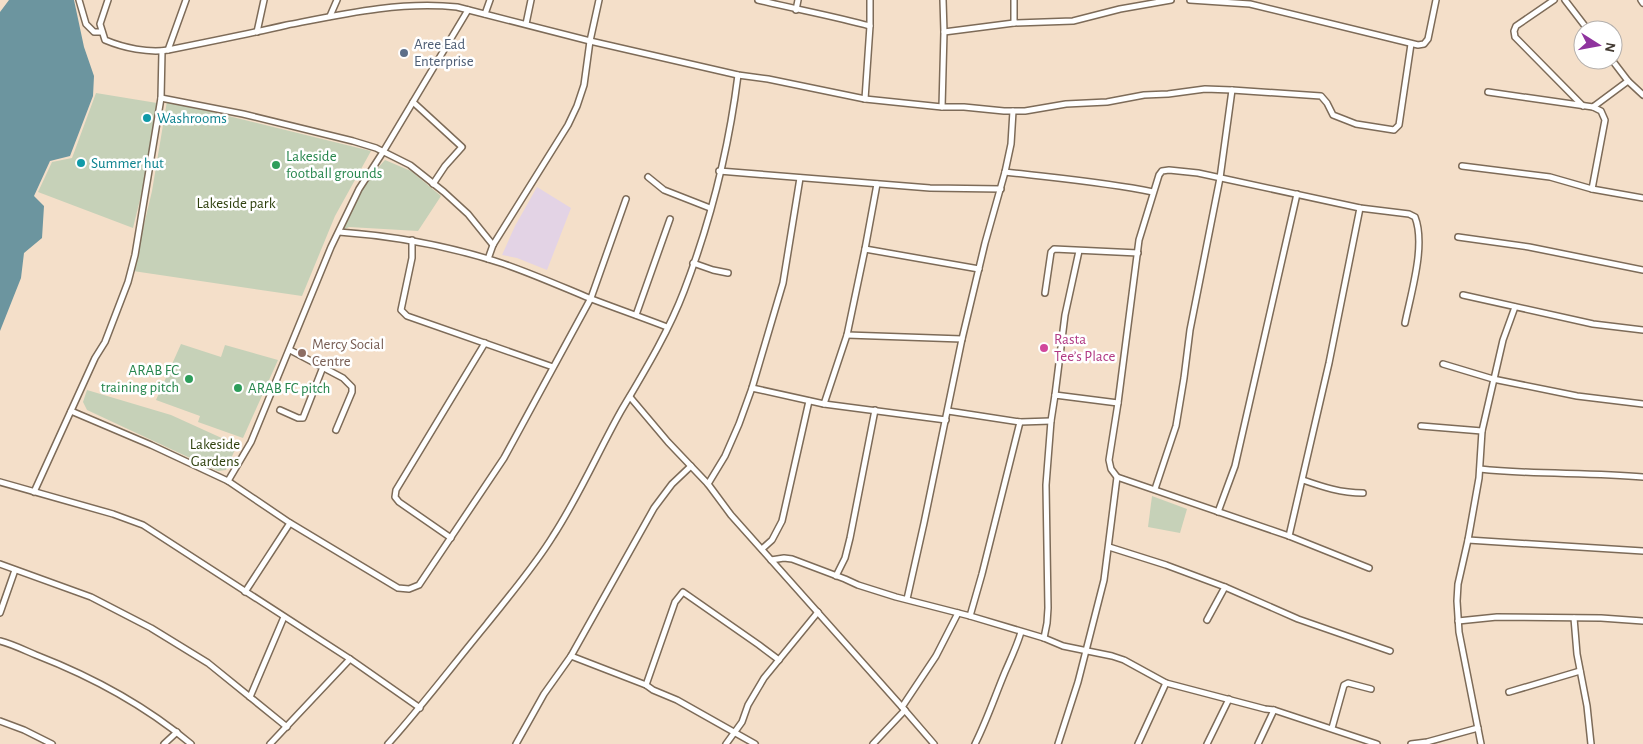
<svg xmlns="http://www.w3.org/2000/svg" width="1643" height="744" font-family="'Alegreya Sans',sans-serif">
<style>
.commercial{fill:#e3d3e5}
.green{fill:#c6d1b8}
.water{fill:#6c959f}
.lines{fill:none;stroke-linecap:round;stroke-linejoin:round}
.street-casing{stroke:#7d6b58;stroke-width:8}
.street{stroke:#fff;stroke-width:5}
.service-dot{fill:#5c6f8a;stroke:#fff;stroke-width:2}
.culture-dot{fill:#0f9aa8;stroke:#fff;stroke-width:2}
.leisure-dot{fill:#2e9e5b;stroke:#fff;stroke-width:2}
.hotel-dot{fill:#d1479c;stroke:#fff;stroke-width:2}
.education-dot{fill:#8d6e63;stroke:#fff;stroke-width:2}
.labels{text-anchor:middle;stroke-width:5;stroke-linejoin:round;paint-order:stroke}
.service-label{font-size:15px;fill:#4e5e75;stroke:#fff;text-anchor:start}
.culture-label{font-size:15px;fill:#0d838f;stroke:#fff;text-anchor:start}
.leisure-label{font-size:15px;fill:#27864d;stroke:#fff;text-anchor:start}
.park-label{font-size:15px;fill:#2f410e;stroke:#fff}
.hotel-label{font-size:15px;fill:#b23c85;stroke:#fff;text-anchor:start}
.education-label{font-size:15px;fill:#785e54;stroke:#fff;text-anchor:start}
</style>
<rect width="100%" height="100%" fill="#f4dfc9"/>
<path class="commercial" d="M537 187 571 208 547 270 517 258 502 255 515 226Z"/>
<g class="green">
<path d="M96 93 157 103 147 171 133 228 38 192 52 162 72 158Z"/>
<path d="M167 101 371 151 335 216 302 296 133 271 152 191Z"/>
<path d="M385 160 411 171 441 196 418 231 349 227 339 232 359 189Z"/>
<path d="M181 344 221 357 225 345 278 360 243 438 198 422 200 416 156 400Z"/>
<path d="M87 390 171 415 237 445 226 470 218 471 87 410 83 402Z"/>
<path d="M1152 496 1187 509 1180 533 1148 527Z"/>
</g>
<path class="water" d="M9 0H74L84 47 94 76 93 96 70 156 50 161 34 196 44 206 42 238 24 253 21 278 0 331V12Z"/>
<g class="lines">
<g class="street-casing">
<g id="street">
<path d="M79 0 86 24 94 32H102"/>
<path d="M108 0 100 24 105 40C124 48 148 53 168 50 208 42 248 34 287 25 343 14 400 1 457 7L590 41 738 75 768 79 865 99 942 107H964L1004 111H1025L1066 104 1107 102 1144 95 1168 94 1205 89 1232 90 1321 96 1327 103 1333 115 1356 124 1394 130 1399 125 1411 44"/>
<path d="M758 0C795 9 833 16 870 26"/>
<path d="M1190 0 1250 4 1418 45 1424 44 1428 39 1436 0"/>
<path d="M1554 0 1516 26 1514 31 1515 37 1583 106"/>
<path d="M1565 0 1588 30"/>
<path d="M1641 0 1643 3"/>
<path d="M796 10 798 0"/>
<path d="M485 14 490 0"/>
<path d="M330 16 337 0"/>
<path d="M1014 23V0"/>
<path d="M526 24 531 0"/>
<path d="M257 32 264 0"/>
<path d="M944 32 1014 23 1073 21 1120 9 1171 0"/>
<path d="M168 50 186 0"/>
<path d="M1612 60 1628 81 1643 95"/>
<path d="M1488 92 1593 107 1628 81"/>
<path d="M161 98 243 114 353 141 376 148 410 165 444 192 468 214 493 245"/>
<path d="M865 99 870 26V0"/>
<path d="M413 102 462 147 445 166 433 184"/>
<path d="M942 107 944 32 943 0"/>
<path d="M1462 166 1550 177 1592 189 1643 198"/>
<path d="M719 171 930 188 1001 189"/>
<path d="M1005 172C1055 178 1104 182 1153 192"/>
<path d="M648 177 664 190 710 208"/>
<path d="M1592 189 1605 120 1601 111 1593 107"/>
<path d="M339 232C395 236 450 246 504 264 533 274 560 286 589 298 615 308 641 317 667 327"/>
<path d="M1458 237 1529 247 1643 270"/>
<path d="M412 240V258L401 310 407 316 553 367"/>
<path d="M865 249 979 269"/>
<path d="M488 259 493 245 568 125 577 106 584 85 590 41 599 0"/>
<path d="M693 263 713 270 728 273"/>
<path d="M1045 293 1051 252 1054 249 1138 253"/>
<path d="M1463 295 1593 324 1643 330"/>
<path d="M636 315 670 219"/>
<path d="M847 335 962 339"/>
<path d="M290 350 343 378 352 387V392L336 430"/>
<path d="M1443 364 1493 379 1577 396 1643 404"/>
<path d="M752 388 824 404 946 420"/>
<path d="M1055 395 1065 315 1079 251"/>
<path d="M630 397 668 442 708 484 731 515 902 707 934 744"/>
<path d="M824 404 847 335 865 249 877 184"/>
<path d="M280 410 298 418H303L323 367"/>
<path d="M71 411 151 445 228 481 290 523 398 588 409 589 419 585 504 458 591 298 626 199"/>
<path d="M948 411 1020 422 1051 421"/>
<path d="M1421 426 1482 431"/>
<path d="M1480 469C1534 475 1589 472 1643 477"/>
<path d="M1117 477 1289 536 1369 568"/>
<path d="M1303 480C1323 487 1341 493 1363 493"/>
<path d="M228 481 251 442 331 247 359 189 383 152 468 10"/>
<path d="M0 482 113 514 143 525 350 659 420 708"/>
<path d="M708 484 725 456 739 424 752 388 783 283 800 178"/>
<path d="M1155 489 1176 426 1184 378 1190 330 1220 178 1232 90"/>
<path d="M34 492 95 358 105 342 128 282 135 255 161 98 162 51"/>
<path d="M1218 512 1235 466 1297 194"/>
<path d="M1289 536 1329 363 1360 208"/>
<path d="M451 538 399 502 395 497 396 490 485 343"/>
<path d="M1468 540 1643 551"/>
<path d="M1109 547 1166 565 1225 587 1298 619 1390 651"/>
<path d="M762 549 772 540 782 521 809 401"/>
<path d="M771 560 784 558 792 559 845 579 858 585 896 597 970 616 1044 638 1063 646 1112 656 1124 660 1166 683 1265 709 1274 710 1377 744"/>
<path d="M0 564 91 597 151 628 208 663 287 727"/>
<path d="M836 576 845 558 850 538 875 410"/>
<path d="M245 592 290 523"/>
<path d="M907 599 924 523 962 339 985 243 1005 172 1011 144 1013 111"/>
<path d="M0 613 15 570"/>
<path d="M970 616 982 574 1020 422"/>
<path d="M1574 618 1577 654 1587 706 1591 744"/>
<path d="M1207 620 1225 587"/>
<path d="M1458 621 1497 617 1601 618 1643 621"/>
<path d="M1044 638 1047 623 1048 608 1046 485 1051 421 1055 395 1118 403"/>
<path d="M0 641C12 644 24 650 36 655 90 676 146 706 191 744"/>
<path d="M571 656 646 685 653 690 677 700 755 744"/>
<path d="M646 685 675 602 683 592 759 645 779 660"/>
<path d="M1509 692 1580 671"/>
<path d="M250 697 284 617"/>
<path d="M902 707 936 656 958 613"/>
<path d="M0 721 24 730 52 744"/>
<path d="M1332 728 1344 685 1348 683 1371 689"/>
<path d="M164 744 177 732"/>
<path d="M270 744 350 659"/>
<path d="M388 744C422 706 453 665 486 625 509 596 534 567 553 536 579 496 598 452 621 411 644 372 668 333 684 291 710 223 729 147 738 75"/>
<path d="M516 744 544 694 571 656 654 508 672 484 691 466"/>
<path d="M726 744 742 722 748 705 764 678 818 612"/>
<path d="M873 744 905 710"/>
<path d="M975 744C987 720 995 696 1005 672 1011 658 1017 646 1021 632"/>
<path d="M1058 744 1078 682 1104 580 1117 477 1111 469 1109 460 1118 403 1139 240 1159 175 1162 171 1169 170 1198 173 1360 208 1409 214 1415 217C1426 245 1411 293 1405 323"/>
<path d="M1138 744 1166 683"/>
<path d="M1207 744 1229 699"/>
<path d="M1258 744 1274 710"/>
<path d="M1411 744 1427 742 1478 728"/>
<path d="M1481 744 1459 632 1457 601 1458 584 1468 540 1479 478 1482 431 1503 340 1515 307"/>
</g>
</g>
<use href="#street" class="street"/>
</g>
<circle class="service-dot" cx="404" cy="53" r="5"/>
<g class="culture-dot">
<circle cx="147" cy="118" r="5"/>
<circle cx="81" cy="163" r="5"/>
</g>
<g class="leisure-dot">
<circle cx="276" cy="165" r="5"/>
<circle cx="189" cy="379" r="5"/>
<circle cx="238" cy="388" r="5"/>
</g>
<circle class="hotel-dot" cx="1044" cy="348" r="5"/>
<circle class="education-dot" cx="302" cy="353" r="5"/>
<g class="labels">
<g class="service-label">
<text x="414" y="49">Aree Ead<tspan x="414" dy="17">Enterprise</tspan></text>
</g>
<g class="culture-label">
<text x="157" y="123">Washrooms</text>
<text x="91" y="168">Summer hut</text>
</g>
<g class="leisure-label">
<text x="286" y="161">Lakeside<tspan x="286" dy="17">football grounds</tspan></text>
<text x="179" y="375" text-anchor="end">ARAB FC<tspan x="179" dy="17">training pitch</tspan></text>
<text x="248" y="393">ARAB FC pitch</text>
</g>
<g class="park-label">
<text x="236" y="208">Lakeside park</text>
<text x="215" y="449">Lakeside<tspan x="215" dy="17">Gardens</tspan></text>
</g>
<g class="hotel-label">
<text x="1054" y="344">Rasta<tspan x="1054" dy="17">Tee’s Place</tspan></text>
</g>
<g class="education-label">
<text x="312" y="349">Mercy Social<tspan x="312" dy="17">Centre</tspan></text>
</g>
</g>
<g transform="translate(1598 45) rotate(101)"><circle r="24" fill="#ffffff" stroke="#b4b0ad"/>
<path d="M0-4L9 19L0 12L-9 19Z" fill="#8f339e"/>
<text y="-8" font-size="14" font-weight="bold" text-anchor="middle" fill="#433a32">N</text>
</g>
</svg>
